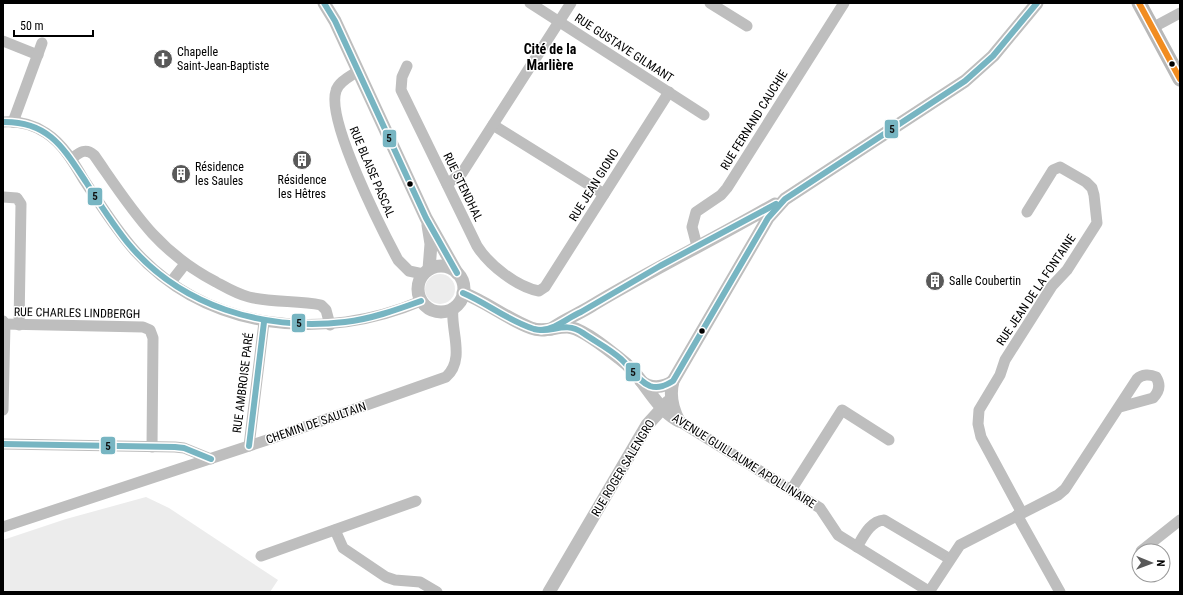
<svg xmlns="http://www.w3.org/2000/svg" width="1183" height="595" font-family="'Roboto Condensed',sans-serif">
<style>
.green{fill:#ececec}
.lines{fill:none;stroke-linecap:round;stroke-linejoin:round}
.minor{stroke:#bebebe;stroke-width:11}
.tertiary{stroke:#bebebe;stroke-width:13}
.secondary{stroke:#b8b8b8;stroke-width:15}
.bus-1-casing{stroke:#fff;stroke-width:9}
.bus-2-casing{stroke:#fff;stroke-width:9}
.bus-1{stroke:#77b5c2;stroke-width:6}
.bus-2{stroke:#f18c20;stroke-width:6}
.bus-dot{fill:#000;stroke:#fff;stroke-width:1.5}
.labels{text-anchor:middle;stroke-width:3;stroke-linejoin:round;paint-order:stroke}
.street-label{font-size:12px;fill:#000;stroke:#fff}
.poi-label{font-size:12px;fill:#000;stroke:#fff;text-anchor:start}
.quarter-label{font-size:14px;font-weight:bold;fill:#000;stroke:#fff}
.line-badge{stroke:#fff;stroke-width:1.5}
.pale-badge-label{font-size:11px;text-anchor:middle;font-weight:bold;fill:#111}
</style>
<rect width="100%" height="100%" fill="#fff"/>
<g class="green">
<circle cx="440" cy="289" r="15"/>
<path d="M146 497 169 508 278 580 270 592H3V540L66 519Z"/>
</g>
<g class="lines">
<g class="minor">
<path d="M530 3 704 115"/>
<path d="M710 3 747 26"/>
<path d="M1152 28 1180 13"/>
<path d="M3 41 38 55"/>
<path d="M407 66 402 77 401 90 477 246C489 265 517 287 539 291L545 287 669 92"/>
<path d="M358 71C351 76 338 82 336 91 326 120 382 230 398 260L409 271 423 274"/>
<path d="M3 122C18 121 34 125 46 133 63 144 74 163 84 180 100 204 116 230 135 251 209 332 325 342 421 301"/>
<path d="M13 122 42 43"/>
<path d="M493 125 604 194"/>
<path d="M71 159C79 153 85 147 94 155 131 208 156 251 216 282 227 288 237 294 249 297 273 303 298 300 321 305L326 310 330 325"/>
<path d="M447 184 462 173 571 3"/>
<path d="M3 197 17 198 21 204 19 325"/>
<path d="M697 246 692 227 696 212 721 195 727 188 844 3"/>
<path d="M171 282 185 264"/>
<path d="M3 321 5 324 3 410"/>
<path d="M3 324 143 327 150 330 153 338 152 447"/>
<path d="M679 421 820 508 838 535 930 592"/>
<path d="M3 444 175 447 184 448 211 459"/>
<path d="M249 446 264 322"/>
<path d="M791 490 842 410 889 440"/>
<path d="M1022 513 981 437 978 424 979 410 1000 375 1005 360 1052 286 1067 270 1097 223 1094 195 1092 188 1086 182 1060 167 1053 170 1027 212"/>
<path d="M1017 515 1060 592"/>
<path d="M3 527 270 439 446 377C466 359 450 330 453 308"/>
<path d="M335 530 343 548 386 577 395 580 420 582 437 592"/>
<path d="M857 547C863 537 870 521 884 520L950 559"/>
<path d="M1141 551 1180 520"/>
<path d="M261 556 416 501"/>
<path d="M929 592 960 545 1058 495 1065 489 1137 379C1142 374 1150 374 1156 377 1161 385 1159 392 1153 398L1120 407"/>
</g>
<g class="tertiary">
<path d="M324 3 335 21 426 218 457 273"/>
<path d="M428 225 431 244 429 269"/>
<circle cx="441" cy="289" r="23"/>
<path d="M463 293C487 302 507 319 531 328 543 333 554 327 567 327 581 327 607 349 619 358 643 375 652 405 677 420"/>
<path d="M551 329C565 319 579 314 593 305 653 269 715 239 775 204"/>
<path d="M641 381C650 389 663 388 673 381"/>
<path d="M679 421C672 408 669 396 673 381L768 218 785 199 965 81 993 56 1037 3"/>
<path d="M549 592 647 425 668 402"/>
</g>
<path class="secondary" d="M1139 3 1180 79"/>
<g class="bus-1-casing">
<g id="bus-1">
<path d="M324 3 335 21 426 218 457 273"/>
<path d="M3 122C49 121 64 149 86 182 99 203 112 223 127 242 180 307 264 331 345 322 371 319 396 310 421 301"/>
<path d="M463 293C487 303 508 321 534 329 552 334 564 320 583 333 596 342 610 349 621 359 631 368 638 381 650 386 659 389 666 385 673 381L768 218 785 199 965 81 993 56 1037 3"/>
<path d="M541 330C556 329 567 318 581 312L660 266 776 204"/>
<path d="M3 444 175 447 184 448 211 459"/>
<path d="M249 446 264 322"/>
</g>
</g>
<g class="bus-2-casing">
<path id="bus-2" d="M1139 3 1180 79"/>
</g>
<use href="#bus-1" class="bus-1"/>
<use href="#bus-2" class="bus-2"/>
</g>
<defs>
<g id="church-disc" transform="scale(1)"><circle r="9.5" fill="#595959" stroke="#fff"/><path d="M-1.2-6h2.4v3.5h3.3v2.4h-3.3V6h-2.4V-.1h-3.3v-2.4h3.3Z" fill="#fff"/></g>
<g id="building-disc" transform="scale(1)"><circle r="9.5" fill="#595959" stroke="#fff"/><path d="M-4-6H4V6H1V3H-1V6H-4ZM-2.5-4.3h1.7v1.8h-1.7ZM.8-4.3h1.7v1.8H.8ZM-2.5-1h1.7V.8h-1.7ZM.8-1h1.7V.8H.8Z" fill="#fff"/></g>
</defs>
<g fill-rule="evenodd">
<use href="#church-disc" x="163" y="59"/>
<use href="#building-disc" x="302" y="160"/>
<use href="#building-disc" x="181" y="174"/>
<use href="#building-disc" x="935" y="281"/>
</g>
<g class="bus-dot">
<circle cx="1172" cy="64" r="3.5"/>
<circle cx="410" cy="184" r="3.5"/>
<circle cx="702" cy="331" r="3.5"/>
</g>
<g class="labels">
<g class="street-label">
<text transform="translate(624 48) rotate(33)" y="4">RUE GUSTAVE GILMANT</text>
<text transform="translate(754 120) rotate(-58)" y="4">RUE FERNAND CAUCHIE</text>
<text transform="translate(372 172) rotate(67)" y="4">RUE BLAISE PASCAL</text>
<text transform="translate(594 185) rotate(-58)" y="4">RUE JEAN GIONO</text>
<text transform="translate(463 187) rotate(64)" y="4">RUE STENDHAL</text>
<text transform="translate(1036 290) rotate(-56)" y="4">RUE JEAN DE LA FONTAINE</text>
<text transform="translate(77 313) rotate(1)" y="4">RUE CHARLES LINDBERGH</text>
<text transform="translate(243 383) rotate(-83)" y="4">RUE AMBROISE PARÉ</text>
<text transform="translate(316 423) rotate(-19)" y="4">CHEMIN DE SAULTAIN</text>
<text transform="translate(744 461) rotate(32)" y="4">AVENUE GUILLAUME APOLLINAIRE</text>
<text transform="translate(623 468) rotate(-59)" y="4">RUE ROGER SALENGRO</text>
</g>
<g class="poi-label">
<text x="177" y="56">Chapelle<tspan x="177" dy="14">Saint-Jean-Baptiste</tspan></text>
<text x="195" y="171">Résidence<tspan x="195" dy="14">les Saules</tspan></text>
<text x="302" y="184" text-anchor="middle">Résidence<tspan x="302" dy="14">les Hêtres</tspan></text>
<text x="949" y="285">Salle Coubertin</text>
</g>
<g class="quarter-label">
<text x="550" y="54">Cité de la<tspan x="550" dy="16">Marlière</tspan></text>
</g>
</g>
<g class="line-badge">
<rect x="884" y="119" width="15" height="20" rx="4" fill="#77b5c2"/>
<rect x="382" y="129" width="15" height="19" rx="4" fill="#77b5c2"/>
<rect x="87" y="187" width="16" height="19" rx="4" fill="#77b5c2"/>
<rect x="291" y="313" width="15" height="20" rx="4" fill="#77b5c2"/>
<rect x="625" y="362" width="16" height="20" rx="4" fill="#77b5c2"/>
<rect x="100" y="436" width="16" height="19" rx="4" fill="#77b5c2"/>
</g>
<g class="pale-badge-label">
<text x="892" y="133">5</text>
<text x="389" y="142">5</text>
<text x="95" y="200">5</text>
<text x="299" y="327">5</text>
<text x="633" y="376">5</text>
<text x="108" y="450">5</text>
</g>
<rect width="1183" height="595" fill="none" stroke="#000000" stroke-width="8"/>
<g transform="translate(1151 563) rotate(91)"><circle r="19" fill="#ffffff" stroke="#999999"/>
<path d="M0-3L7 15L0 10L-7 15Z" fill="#595959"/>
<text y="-6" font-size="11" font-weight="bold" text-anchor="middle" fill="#000000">N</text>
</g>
<path d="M14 30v6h79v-6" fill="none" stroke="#000000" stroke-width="2"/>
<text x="20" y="30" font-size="12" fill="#000000" stroke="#ffffff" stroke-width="3" paint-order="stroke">50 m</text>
</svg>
